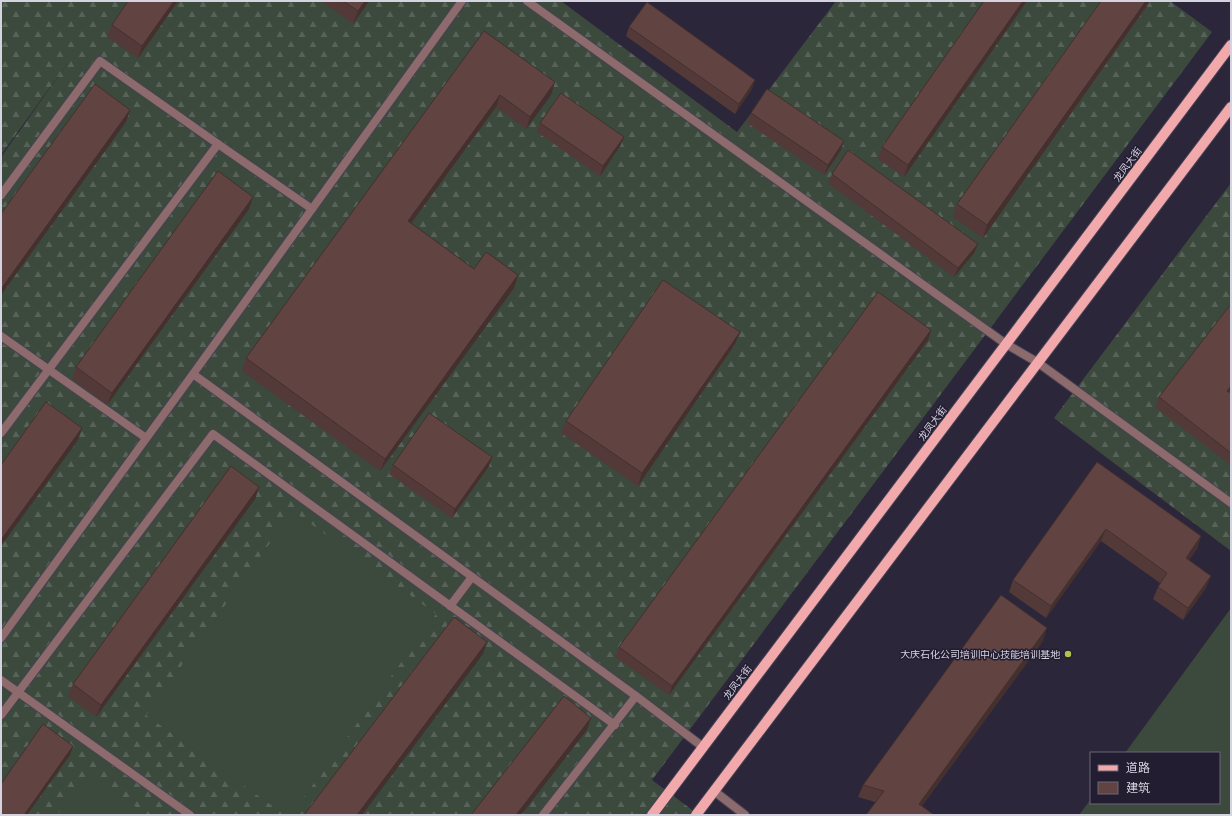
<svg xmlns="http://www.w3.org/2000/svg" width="1232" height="816" font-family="'Fira Sans','Noto Sans SC',sans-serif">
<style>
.forest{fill:url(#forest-firs)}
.garden{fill:#3c493d}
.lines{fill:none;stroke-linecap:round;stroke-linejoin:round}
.minor-casing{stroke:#474255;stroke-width:10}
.primary-casing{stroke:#474255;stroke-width:12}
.minor{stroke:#8d6a6b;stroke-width:8}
.primary{stroke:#f1a9ab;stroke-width:10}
.wall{fill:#533a39}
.shaded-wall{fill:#44302e}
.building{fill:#614442;stroke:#44302e}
.poi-dot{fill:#b2c24b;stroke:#221d30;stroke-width:1.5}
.labels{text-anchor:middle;stroke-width:3;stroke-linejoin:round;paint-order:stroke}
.street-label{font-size:10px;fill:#d6d3e1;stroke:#221d30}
.poi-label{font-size:10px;fill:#d6d3e1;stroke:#221d30;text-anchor:end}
</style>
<defs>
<pattern id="forest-firs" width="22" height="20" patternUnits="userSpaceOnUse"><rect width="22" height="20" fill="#3c493d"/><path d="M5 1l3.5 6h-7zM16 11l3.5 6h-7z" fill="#576259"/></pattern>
</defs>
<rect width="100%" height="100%" fill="#2c263a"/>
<g class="forest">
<path d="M1 1H561L737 132 836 1H1170L1212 32 652 780 699 815H1V157L72 57 1 155Z"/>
<path d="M1231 183V551L1054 418Z"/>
</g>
<g class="garden">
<path d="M293 511 436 614 291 815H285L146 715Z"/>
<path d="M1231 608V815H1079L1091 799V803H1219V753H1125Z"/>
<path d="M88 773 147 815H58Z"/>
</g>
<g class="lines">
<g class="minor-casing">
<g id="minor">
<path d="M527 1 1006 344 1037 362 1231 503"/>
<path d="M1 195 100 61 218 144"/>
<path d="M1 336 146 438"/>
<path d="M193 374 462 1"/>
<path d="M1 433 218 144 312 209"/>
<path d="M450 606 472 577"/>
<path d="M1 638 193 374 636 696 703 747"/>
<path d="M1 680 190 815"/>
<path d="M1 715 213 434 615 725"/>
<path d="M714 791 745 815"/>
<path d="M543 815 636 696"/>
</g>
</g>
<g class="primary-casing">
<g id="primary">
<path d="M652 815 1231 45"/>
<path d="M696 815 1231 107"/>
</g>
</g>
<use href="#minor" class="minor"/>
<use href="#primary" class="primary"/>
</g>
<g class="wall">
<path d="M178 1 138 58 107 37 112 25Z"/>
<path d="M321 1H369L353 24Z"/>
<path d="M984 1 904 177 878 159 882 147Z"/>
<path d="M1150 2 983 238 953 217 957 204Z"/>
<path d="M629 27 752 89 735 114 626 36Z"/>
<path d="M484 31 551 95 526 129 496 107 411 223 474 269 514 288 380 471 242 371 246 358Z"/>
<path d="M751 113 841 150 824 175 747 123Z"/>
<path d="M540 123 624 137 620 146 600 176 537 132Z"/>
<path d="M832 174 974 253 954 277 828 183Z"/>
<path d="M253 197 249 209 107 405 72 379 76 367Z"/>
<path d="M931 330 928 340 669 695 615 657 619 647Z"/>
<path d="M735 344 638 486 561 433 566 421Z"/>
<path d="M1230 392 1231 393V465L1155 407 1159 397Z"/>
<path d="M1097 462 1201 536 1197 549 1189 560 1206 588 1183 620 1153 599 1158 587 1160 583 1101 541 1046 618 1009 592 1013 580Z"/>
<path d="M393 465 489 466 452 518 389 474Z"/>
<path d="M259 487 255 499 96 717 68 696 73 684Z"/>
<path d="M1043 641 922 806 875 802 858 797 863 785Z"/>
</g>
<g class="shaded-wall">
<path d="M174 1H178L138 58 142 46Z"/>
<path d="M365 1H369L353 24 358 11Z"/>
<path d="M1023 1H1027L904 177 908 165Z"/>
<path d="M1146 1H1150L983 238 987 225Z"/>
<path d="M755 80 752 89 735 114 739 104Z"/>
<path d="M555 82 551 95 526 129 530 117Z"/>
<path d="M500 95 496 107 404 233 408 221Z"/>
<path d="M130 110 126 122 1 295V289Z"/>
<path d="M624 137 620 146 600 176 603 166Z"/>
<path d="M844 141 841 150 824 175 828 165Z"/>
<path d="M253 197 249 209 107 405 112 393Z"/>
<path d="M978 244 974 253 954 277 958 268Z"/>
<path d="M518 275 514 288 380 471 385 459Z"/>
<path d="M931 330 928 340 669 695 672 686Z"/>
<path d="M740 332 735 344 638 486 642 473Z"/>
<path d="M1231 386V391L1224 400 1227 391Z"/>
<path d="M82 428 78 440 1 546V540Z"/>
<path d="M492 457 489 466 452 518 455 509Z"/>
<path d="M259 487 255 499 96 717 101 705Z"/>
<path d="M1106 529 1101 541 1046 618 1051 606Z"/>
<path d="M1201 536 1197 549 1181 571 1186 558Z"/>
<path d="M1211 576 1206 588 1183 620 1188 608Z"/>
<path d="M1047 628 1043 641 915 815 919 804Z"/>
<path d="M487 642 483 654 362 815H357Z"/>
<path d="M591 718 587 730 521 815H516Z"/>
<path d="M73 746 70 755 27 815H24Z"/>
</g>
<g class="building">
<path d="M128 1H174L142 46 112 25Z"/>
<path d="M343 1H365L358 11Z"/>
<path d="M984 1H1023L908 165 882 147Z"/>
<path d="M1101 1H1146L987 225 957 204Z"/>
<path d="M647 2 755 80 739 104 629 27Z"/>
<path d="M484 31 555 82 530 117 500 95 408 221 474 269 486 252 518 275 385 459 246 358Z"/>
<path d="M95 84 130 110 1 289V214Z"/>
<path d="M767 89 844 141 828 165 751 113Z"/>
<path d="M561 93 624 137 603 166 540 123Z"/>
<path d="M848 150 978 244 958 268 832 174Z"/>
<path d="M218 171 253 197 112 393 76 367Z"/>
<path d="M663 280 740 332 642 473 566 421Z"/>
<path d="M878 292 931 330 672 686 619 647Z"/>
<path d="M1231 304V386L1227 391 1231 393V453L1159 397Z"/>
<path d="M46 402 82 428 1 540V465Z"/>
<path d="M429 413 492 457 455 509 393 465Z"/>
<path d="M1097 462 1201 536 1186 558 1211 576 1188 608 1158 587 1167 573 1106 529 1051 606 1013 580Z"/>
<path d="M231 466 259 487 101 705 73 684Z"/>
<path d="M1001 595 1047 628 919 804 934 815H866L884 791 863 785Z"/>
<path d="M454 617 487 642 357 815H304Z"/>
<path d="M564 696 591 718 516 815H471Z"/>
<path d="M43 724 73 746 24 815H1V784Z"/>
</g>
<circle class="poi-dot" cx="1068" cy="654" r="4"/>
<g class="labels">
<g class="street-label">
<text transform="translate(1127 164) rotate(-53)" y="4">龙凤大街</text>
<text transform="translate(932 423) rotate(-53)" y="4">龙凤大街</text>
<text transform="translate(737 682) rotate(-53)" y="4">龙凤大街</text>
</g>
<g class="poi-label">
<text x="1060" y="658">大庆石化公司培训中心技能培训基地</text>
</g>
</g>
<rect width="1232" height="816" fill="none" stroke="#d6d3e1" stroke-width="4"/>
<rect x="1090" y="752" width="130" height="52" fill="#221d30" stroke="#6a6677"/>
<rect x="1098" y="765" width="20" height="6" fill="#f1a9ab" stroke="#6a6677"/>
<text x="1126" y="772" font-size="12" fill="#d6d3e1">道路</text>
<rect x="1098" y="782" width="20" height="12" fill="#614442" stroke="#6a6677"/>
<text x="1126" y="792" font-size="12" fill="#d6d3e1">建筑</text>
</svg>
